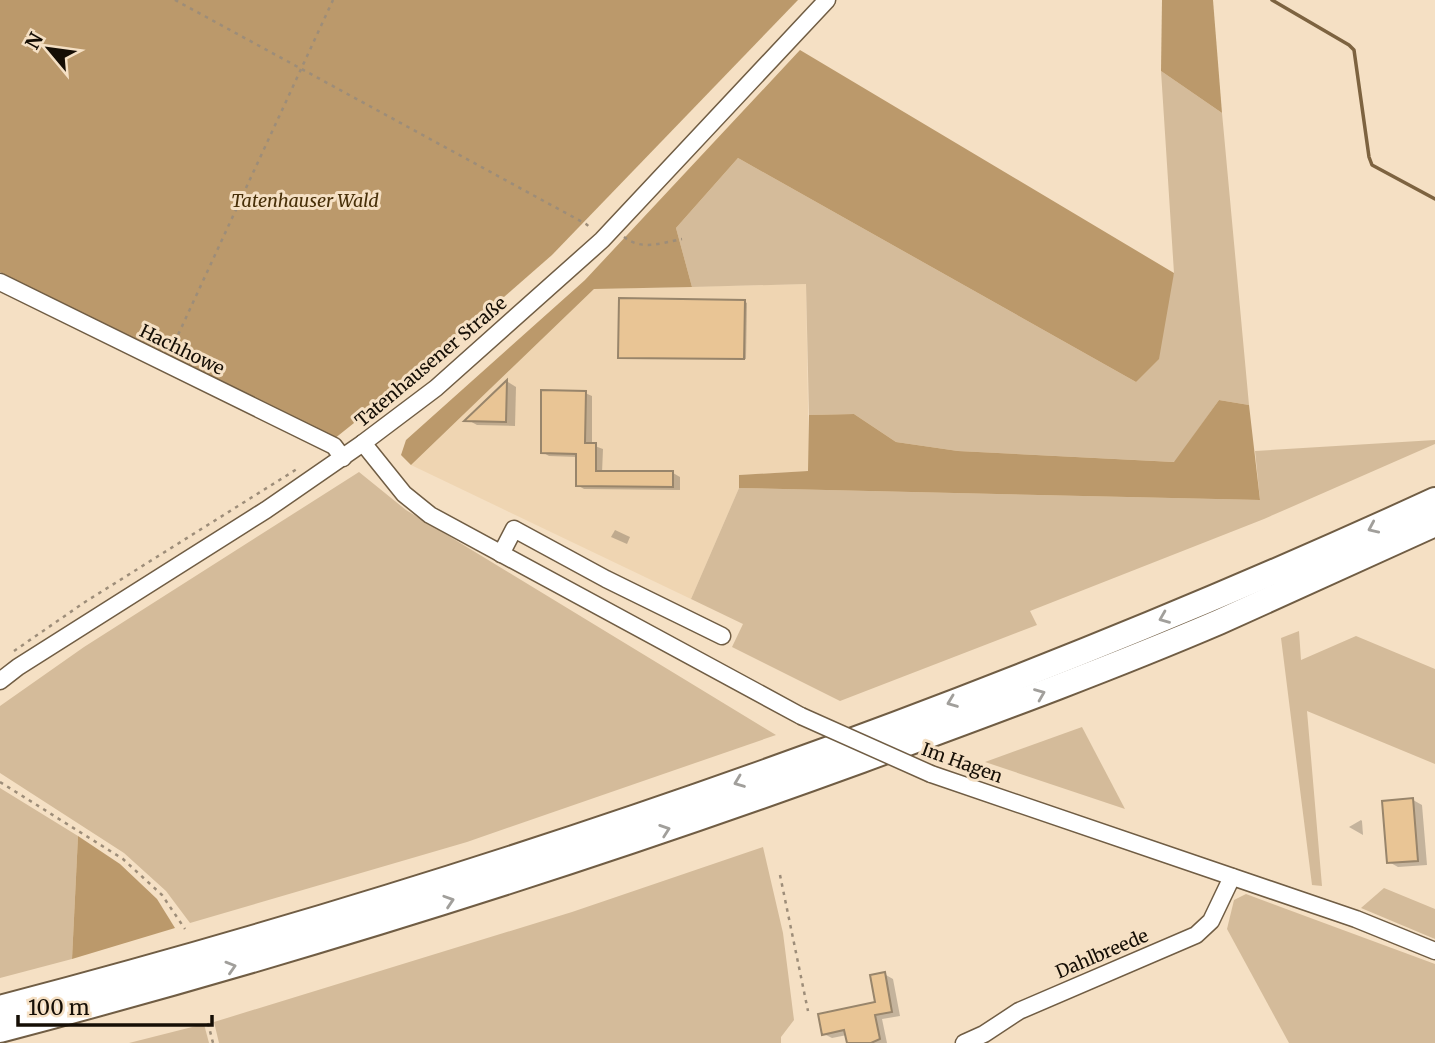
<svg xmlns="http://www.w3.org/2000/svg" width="1435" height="1043" font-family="Merriweather,serif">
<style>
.built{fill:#efd5b2}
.green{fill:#d4bb9a}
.forest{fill:#bb996b}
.shadow{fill:#0003}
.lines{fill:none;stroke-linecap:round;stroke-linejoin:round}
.stream{stroke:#7d6340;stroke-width:3.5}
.building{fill:#e9c595;stroke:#98856b;stroke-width:2}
.minor-casing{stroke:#705d44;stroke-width:19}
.highway-casing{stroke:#705d44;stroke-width:28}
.path{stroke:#9d8d79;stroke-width:2.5;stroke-dasharray:3.5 5;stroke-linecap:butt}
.minor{stroke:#fff;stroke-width:16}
.highway{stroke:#fff;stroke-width:24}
.minor-bridge-casing{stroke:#705d44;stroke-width:19;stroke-linecap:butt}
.minor-bridge{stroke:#fff;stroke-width:16}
.oneway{stroke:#a19f9b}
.labels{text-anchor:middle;stroke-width:6;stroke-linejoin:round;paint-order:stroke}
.park-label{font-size:18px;font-style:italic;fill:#472f08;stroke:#f5e0c4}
.street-label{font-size:18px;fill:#150e05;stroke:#f5e0c4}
</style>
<rect width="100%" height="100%" fill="#f5e0c4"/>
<path class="built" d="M806 284 809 471 739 475V488L691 599 411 465 594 289Z"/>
<g class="green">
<path d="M1161 71 1222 113 1249 405 1219 400 1175 462 958 451 896 442 854 414 809 415 806 284 692 287 676 228 738 158 1136 382 1174 273Z"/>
<path d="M1435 440V444L1264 519 1030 611 1037 625 840 701 732 647 743 624 691 599 739 488 1260 500 1255 451Z"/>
<path d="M359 472 406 510 776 735 467 842 190 923 166 891 124 853 0 773V706L84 647Z"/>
<path d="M1299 631 1301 660 1356 636 1435 669V764L1307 711 1322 886 1312 885 1281 638Z"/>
<path d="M1082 727 1125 809 985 762Z"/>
<path d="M0 788 78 836 72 959 0 978Z"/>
<path d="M763 847 783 933 794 1020 781 1037V1043H219L214 1022 572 912Z"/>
<path d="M1384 888 1435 909V939L1361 908Z"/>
<path d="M1246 894 1435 964V1043H1289L1227 929 1234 900Z"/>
<path d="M204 1024 209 1043H129Z"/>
</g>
<g class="forest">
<path d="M0 0H798L552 255 419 371 334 439 0 272Z"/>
<path d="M1162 0H1213L1222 113 1161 71Z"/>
<path d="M800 50 1174 273 1159 359 1136 382 738 158 676 228 692 287 594 289 411 465 401 455 406 440 585 280Z"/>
<path d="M1219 400 1249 405 1260 500 739 488V475L808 471 809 415 854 414 896 442 958 451 1174 462Z"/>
<path d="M78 836 120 864 157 899 175 928 72 959Z"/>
</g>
<g class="shadow">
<path d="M744 301 747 303 746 359 622 358Z"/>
<path d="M508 382 516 387 515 426 477 425 468 420Z"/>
<path d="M585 393 592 396V445L603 449 602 473H673L680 477V490L584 489 577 485 578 457 549 456 542 452Z"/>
<path d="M615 530 630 537 627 544 611 537Z"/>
<path d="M1413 800 1422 805 1427 865 1398 867 1389 862Z"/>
<path d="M1361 820 1362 821 1363 835 1349 827Z"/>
<path d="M884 974 893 979 900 1016 882 1019 887 1043H849L847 1035 832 1038 824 1034 877 1003Z"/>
</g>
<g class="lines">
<path class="stream" d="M1272 0 1349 45 1354 50 1369 157 1372 165 1435 199"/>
</g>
<g class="building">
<path d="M619 298 745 300 744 359 618 358Z"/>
<path d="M507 380 506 422 464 421Z"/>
<path d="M541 390 586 391 585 443H596V471H673V487L576 486V454L541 453Z"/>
<path d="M1413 798 1418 861 1387 863 1382 801Z"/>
<path d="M885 972 892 1012 875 1015 880 1039 871 1043H847L844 1030 822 1035 818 1014 875 1002 870 975Z"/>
</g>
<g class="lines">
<g class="minor-casing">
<g id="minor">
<path d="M0 282 334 446 343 458"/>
<path d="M363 443 404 494 430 515 801 716"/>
<path d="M501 554 514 529 606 579 722 636"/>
<path d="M0 681 18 667 266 510 363 443 436 388 602 240 827 0"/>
<path d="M931 774 1356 919 1435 951"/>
<path d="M964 1043 984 1034 1019 1011 1196 935 1211 921 1232 877"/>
</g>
</g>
<g class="highway-casing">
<g id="highway">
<path d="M0 1008C491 879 973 712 1435 500"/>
<path d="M0 1030C292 953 579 863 862 760 981 716 1102 672 1219 622 1291 590 1363 557 1435 524"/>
</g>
</g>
<g class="path">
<path d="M175 0 586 224 592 229"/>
<path d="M624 237C642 251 661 243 682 239"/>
<path d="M171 350 333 0"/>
<path d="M14 651 85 602 297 469"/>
<path d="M0 782 123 859 162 895 185 929"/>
<path d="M780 875 808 1011"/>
<path d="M208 1023 213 1043"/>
</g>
<use href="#minor" class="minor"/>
<use href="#highway" class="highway"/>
<g class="minor-bridge-casing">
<path id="minor-bridge" d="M801 716 931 774"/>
</g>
<use href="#minor-bridge" class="minor-bridge"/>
</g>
<defs><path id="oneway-chevron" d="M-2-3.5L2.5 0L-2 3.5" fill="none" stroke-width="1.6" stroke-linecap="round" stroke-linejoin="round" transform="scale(1.75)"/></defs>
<g class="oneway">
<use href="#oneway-chevron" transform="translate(1373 528) rotate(156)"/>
<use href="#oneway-chevron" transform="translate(1164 618) rotate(158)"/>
<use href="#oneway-chevron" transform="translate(1040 694) rotate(-22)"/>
<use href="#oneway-chevron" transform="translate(952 702) rotate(159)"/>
<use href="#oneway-chevron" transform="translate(739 782) rotate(159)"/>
<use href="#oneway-chevron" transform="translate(665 830) rotate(-19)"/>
<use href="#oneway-chevron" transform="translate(449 901) rotate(-18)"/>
<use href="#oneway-chevron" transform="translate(231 967) rotate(-17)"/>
</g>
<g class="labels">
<g class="park-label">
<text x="305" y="207">Tatenhauser Wald</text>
</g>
<g class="street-label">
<text transform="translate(182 350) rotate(26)" y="6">Hachhowe</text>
<text transform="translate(431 362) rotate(-40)" y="6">Tatenhausener Straße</text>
<text transform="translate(962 763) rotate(20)" y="6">Im Hagen</text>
<text transform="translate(1102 954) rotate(-23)" y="6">Dahlbreede</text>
</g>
</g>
<g transform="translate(49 49) rotate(299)" stroke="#f5e0c4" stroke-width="5" paint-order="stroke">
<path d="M0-5L12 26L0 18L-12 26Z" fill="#150e05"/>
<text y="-10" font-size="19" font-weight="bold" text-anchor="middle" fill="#150e05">N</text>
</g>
<path d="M18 1015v10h194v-10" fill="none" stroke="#150e05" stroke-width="3.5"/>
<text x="28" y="1015" font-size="21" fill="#150e05" stroke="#f5e0c4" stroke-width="5" paint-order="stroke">100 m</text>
</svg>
